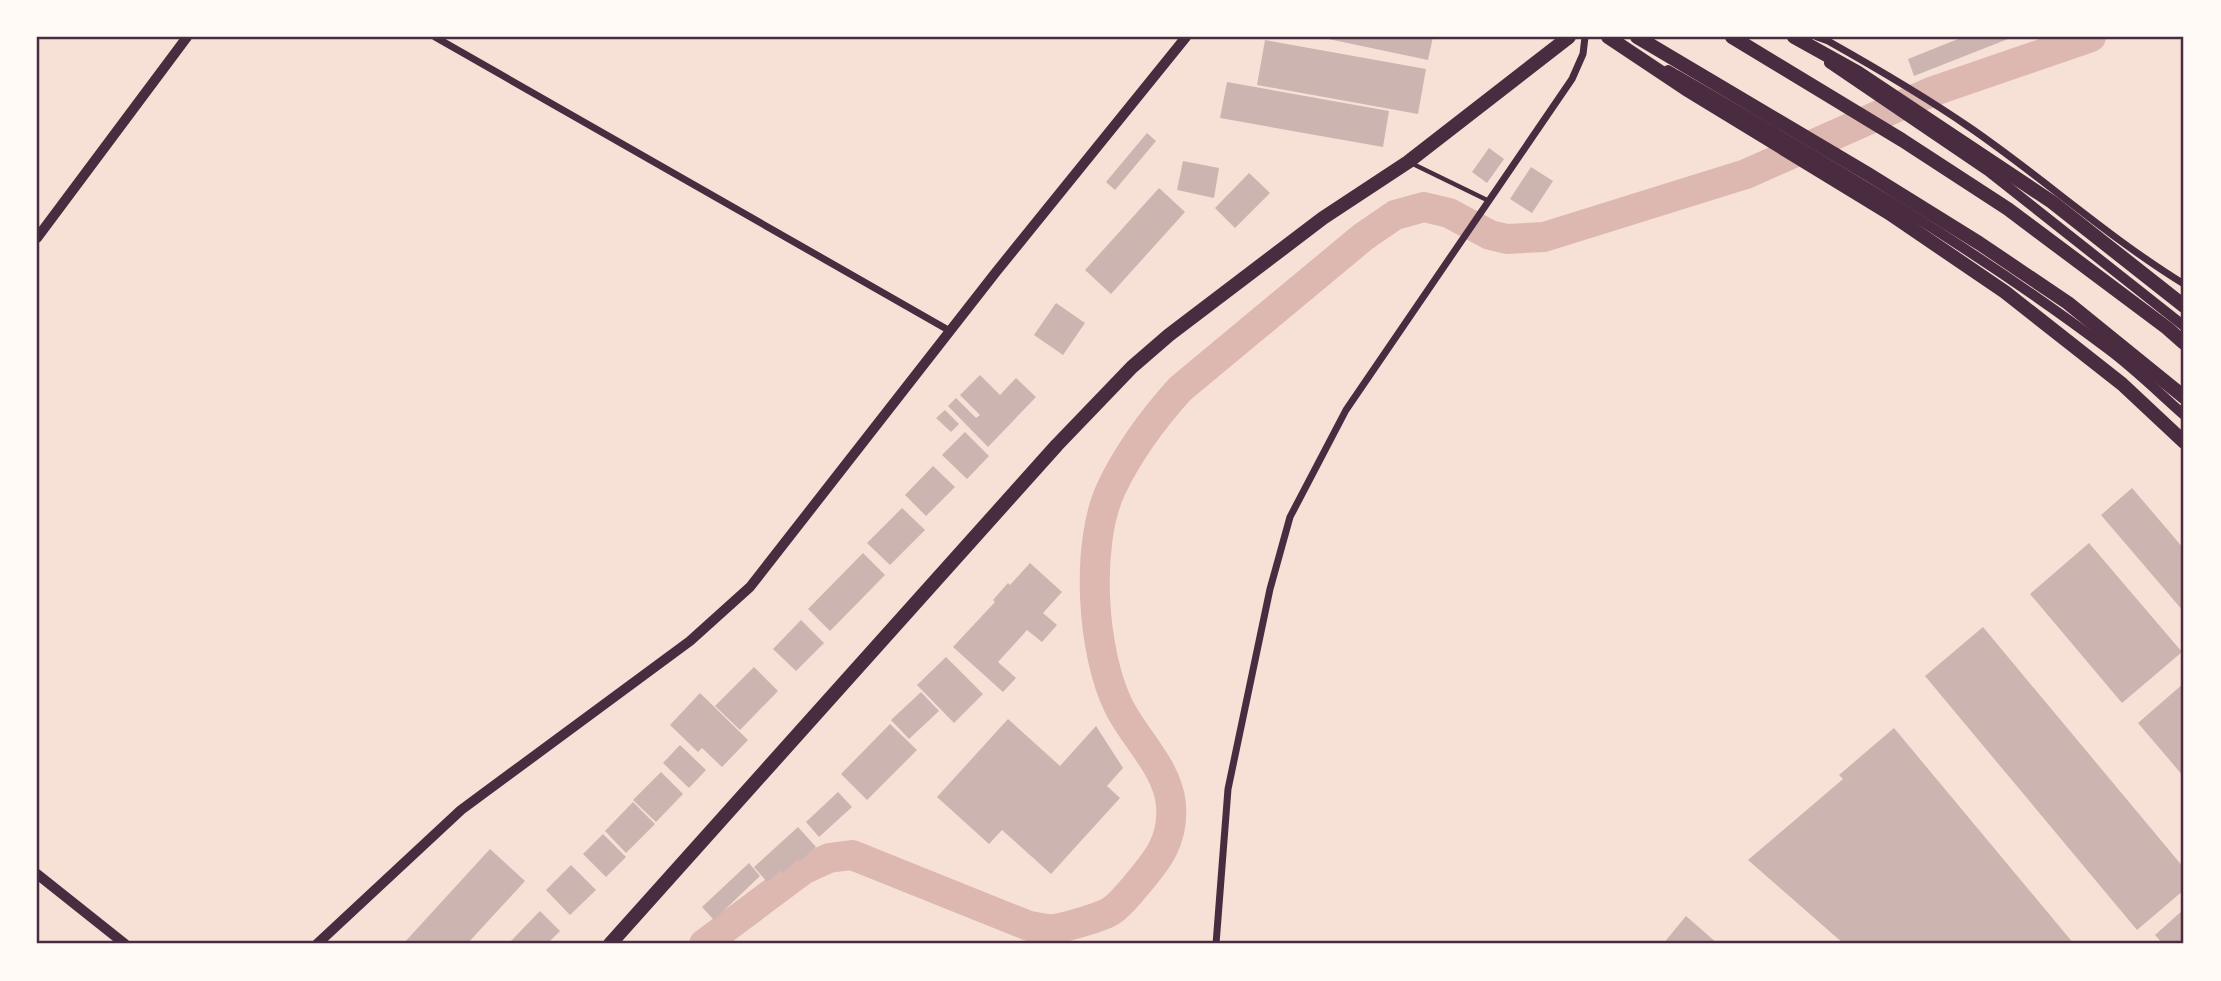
<svg xmlns="http://www.w3.org/2000/svg" width="2221" height="981" font-family="Poppins,sans-serif">
<style>
.lines{fill:none;stroke-linecap:round;stroke-linejoin:round}
.river{stroke:#dcb8b0;stroke-width:30}
.building{fill:#ccb4b1}
.service{stroke:#4a2c40;stroke-width:4.5}
.minor{stroke:#4a2c40;stroke-width:7}
.tertiary{stroke:#4a2c40;stroke-width:10}
.primary{stroke:#4a2c40;stroke-width:14}
.trunk{stroke:#4a2c40;stroke-width:14}
.neatline{fill:none;stroke:#4a2c40;stroke-width:2.5}
</style>
<rect width="100%" height="100%" fill="#f7e1d7"/>
<g class="lines">
<path class="river" d="M704 944 803 870 829 858 852 855 1029 926C1037 927 1047 930 1055 929 1066 927 1102 917 1111 911 1119 906 1127 896 1133 889 1156 862 1174 842 1171 805 1168 768 1135 739 1119 707 1092 653 1085 545 1111 489 1128 453 1153 419 1180 389L1363 237 1395 215 1424 207 1449 213 1490 235 1507 239 1544 237 1746 174 1931 92 2091 37"/>
</g>
<g class="building">
<path d="M1319 37H1433L1428 60Z"/>
<path d="M1963 37H2013L1914 76 1908 59Z"/>
<path d="M1265 40 1426 69 1418 114 1257 85Z"/>
<path d="M1227 82 1389 111 1383 147 1220 118Z"/>
<path d="M1147 133 1156 141 1115 190 1106 182Z"/>
<path d="M1489 148 1504 159 1487 183 1472 172Z"/>
<path d="M1183 161 1219 168 1214 198 1177 190Z"/>
<path d="M1531 167 1553 181 1532 213 1510 199Z"/>
<path d="M1249 173 1270 193 1235 228 1215 208Z"/>
<path d="M1159 188 1185 212 1111 294 1085 270Z"/>
<path d="M1056 303 1085 323 1063 355 1034 335Z"/>
<path d="M980 375 1000 395 1016 378 1036 397 988 447 948 406 956 398 976 418 980 415 960 395Z"/>
<path d="M945 410 959 424 951 432 936 418Z"/>
<path d="M965 432 989 456 967 479 942 455Z"/>
<path d="M933 466 955 487 926 516 905 495Z"/>
<path d="M2132 488 2184 549V612L2101 515Z"/>
<path d="M902 508 925 530 890 565 867 543Z"/>
<path d="M2089 543 2182 652 2122 703 2030 594Z"/>
<path d="M863 553 885 575 830 631 808 609Z"/>
<path d="M1030 563 1062 592 1043 613 1057 625 1042 642 1027 630 998 662 1016 678 1003 692 953 647 995 602 993 600 1008 583 1010 585Z"/>
<path d="M801 620 824 643 796 671 773 649Z"/>
<path d="M1983 627 2184 868V890L2137 930 1925 676Z"/>
<path d="M946 657 983 694 954 723 917 685Z"/>
<path d="M754 667 778 691 740 730 715 706Z"/>
<path d="M2184 683V777L2138 723Z"/>
<path d="M921 692 939 711 909 739 891 720Z"/>
<path d="M700 693 748 740 722 767 702 748 698 752 670 725Z"/>
<path d="M1008 719 1060 766 1096 726 1123 768 1107 786 1120 798 1051 874 1002 830 989 844 937 797Z"/>
<path d="M890 724 917 750 867 800 841 774Z"/>
<path d="M1894 728 2074 944H1844L1748 860 1843 779 1839 775Z"/>
<path d="M680 745 706 770 689 788 663 763Z"/>
<path d="M661 772 683 794 656 822 633 800Z"/>
<path d="M838 792 852 807 819 837 806 822Z"/>
<path d="M633 802 655 824 626 853 605 831Z"/>
<path d="M798 827 816 847 800 861 798 859 783 873 781 870 767 882 754 867Z"/>
<path d="M603 834 626 857 606 877 583 854Z"/>
<path d="M490 849 525 881 467 944H403Z"/>
<path d="M749 863 760 876 714 920 702 907Z"/>
<path d="M571 865 596 890 570 915 546 890Z"/>
<path d="M2184 909V944H2163L2155 935Z"/>
<path d="M540 911 560 931 547 944H508Z"/>
<path d="M1686 916 1718 944H1663Z"/>
</g>
<g class="lines">
<path class="service" d="M1413 164 1487 200"/>
<g class="minor">
<path d="M435 37 950 331"/>
<path d="M1817 37 1828 41C1876 68 1924 96 1969 127 2042 177 2109 238 2184 284"/>
<path d="M1216 944 1228 789 1270 589 1290 517 1346 410 1572 79 1583 54 1585 37"/>
</g>
<g class="tertiary">
<path d="M1829 63 1988 171 2184 326"/>
<path d="M1668 70C1818 157 1969 244 2108 349 2135 369 2159 393 2184 415"/>
<path d="M37 238 187 37"/>
<path d="M37 874 125 944"/>
<path d="M317 944 461 810 690 641 750 587 996 272 1186 37"/>
</g>
<path class="primary" d="M610 944 1057 445 1132 367 1169 335 1323 218 1408 162 1569 37"/>
<g class="trunk">
<path d="M1608 37 1686 89 1889 213 2005 292 2122 384 2184 442"/>
<path d="M1637 37 1868 174 1979 243 2068 303 2184 397"/>
<path d="M1732 37 1902 140 2008 209 2167 328 2184 343"/>
<path d="M1794 37 1857 72 2052 202 2184 306"/>
</g>
</g>
<rect width="2221" height="981" fill="none" stroke="#fffaf5" stroke-width="77"/>
<rect x="38" y="38" width="2144" height="904" class="neatline"/>
</svg>
